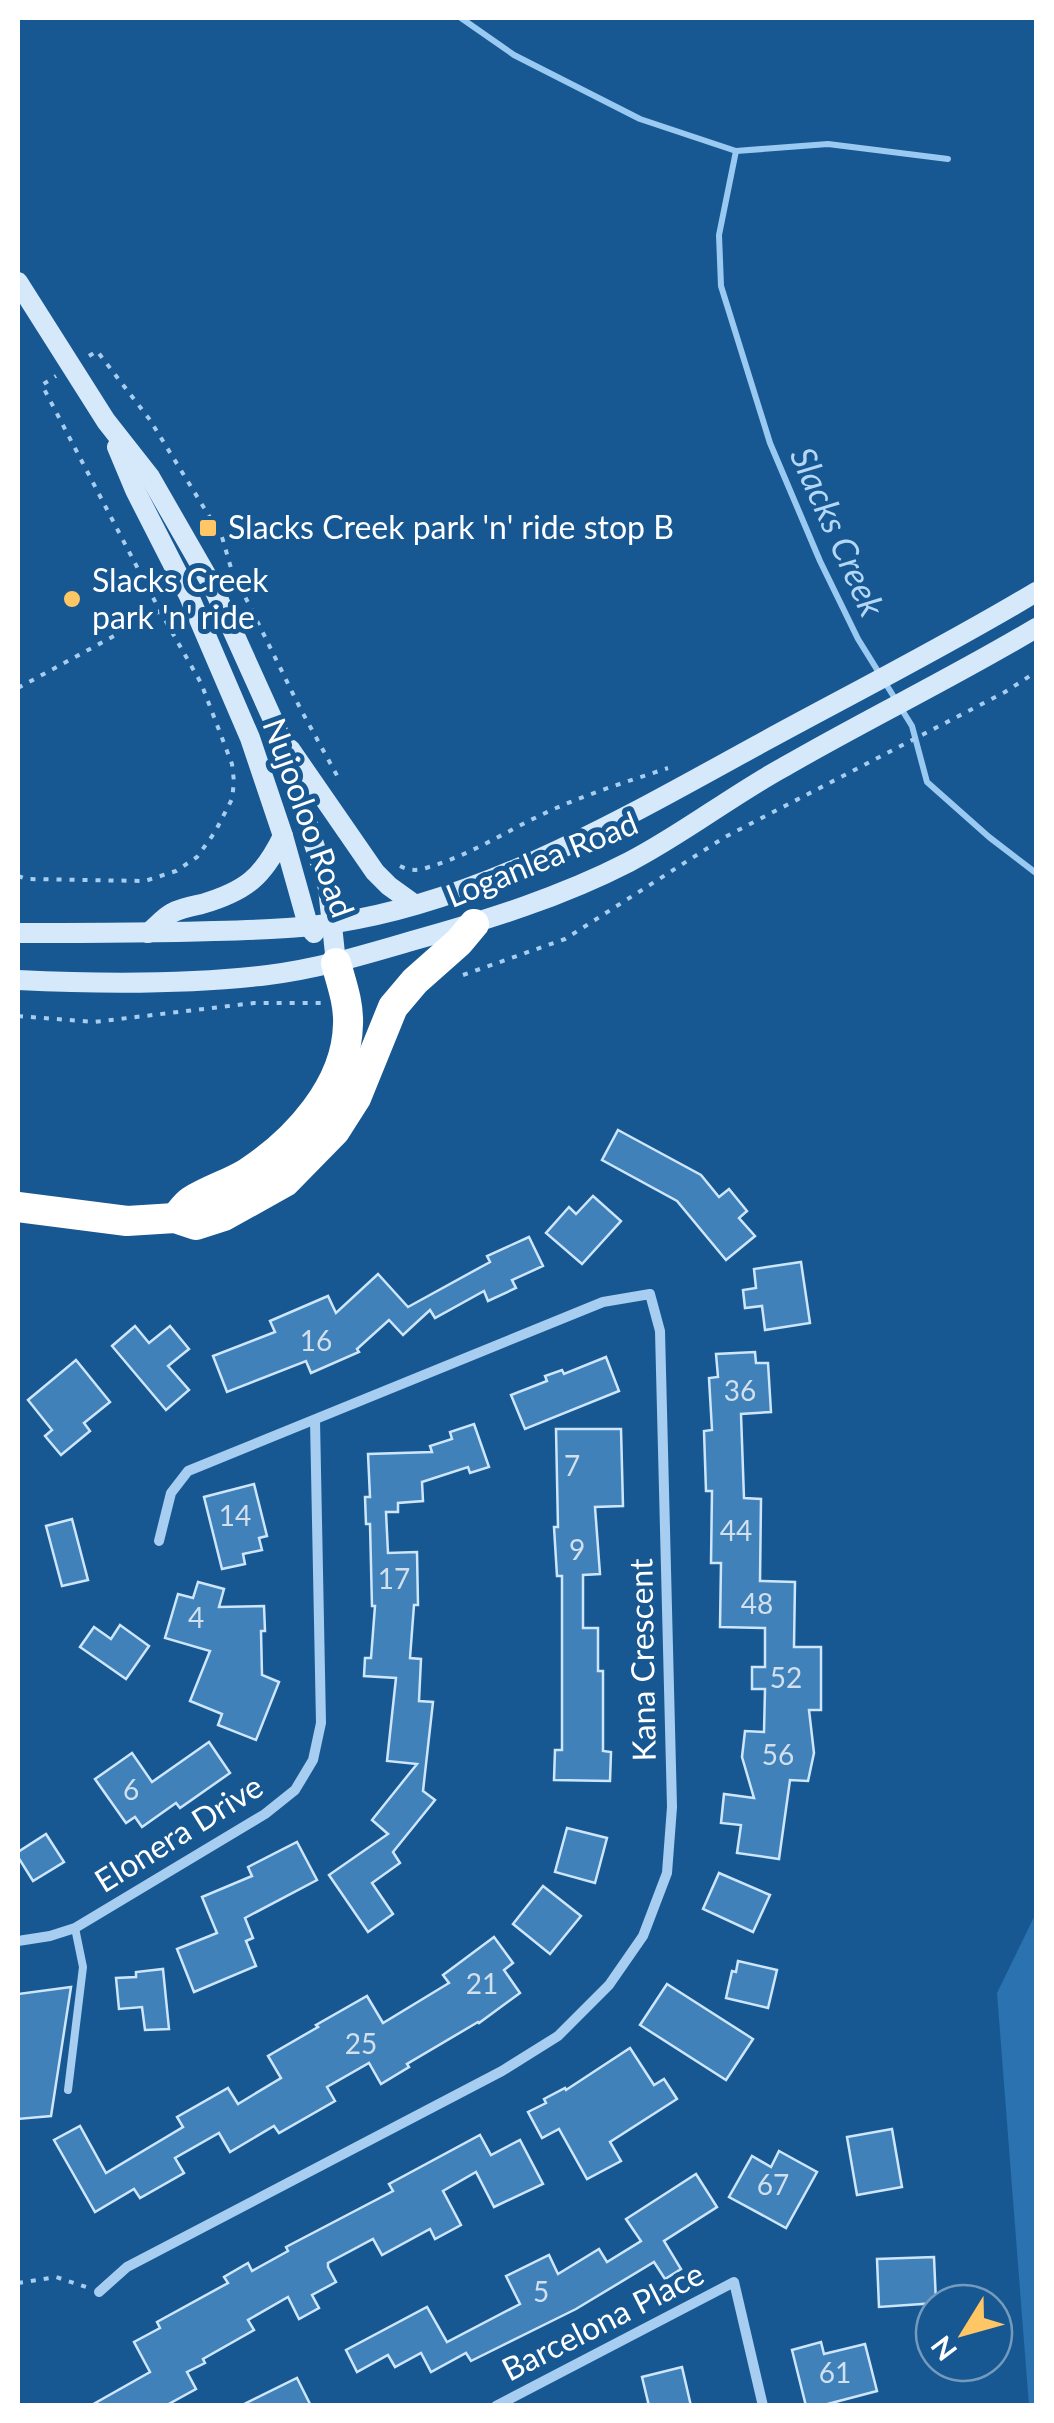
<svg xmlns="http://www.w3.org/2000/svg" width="1054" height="2423" font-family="Lato,sans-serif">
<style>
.green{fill:#2b72b0}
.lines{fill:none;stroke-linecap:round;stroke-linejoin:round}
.stream{stroke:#9acaf2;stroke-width:6}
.building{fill:#4181b9;stroke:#cee6fb;stroke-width:2.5}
.path{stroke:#a7cef0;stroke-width:4;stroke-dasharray:5 8;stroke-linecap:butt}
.lane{stroke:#a7cef0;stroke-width:8}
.street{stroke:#a7cef0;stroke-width:10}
.secondary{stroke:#d5e9fb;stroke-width:20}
.highway{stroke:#fff;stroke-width:30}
.poi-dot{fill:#ffc666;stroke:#185892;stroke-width:4}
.labels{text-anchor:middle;stroke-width:10;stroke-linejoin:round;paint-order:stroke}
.number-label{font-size:28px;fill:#d0e0ee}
.poi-label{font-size:32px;fill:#fff;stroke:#185892;text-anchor:start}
.street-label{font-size:32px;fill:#fff;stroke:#185892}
.water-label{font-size:35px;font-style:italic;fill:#b3d8f7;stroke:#185892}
</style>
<rect width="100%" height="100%" fill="#185892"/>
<path class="green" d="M1036 1913V2405L1029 2406 997 1993Z"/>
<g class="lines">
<g class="stream">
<path d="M461 18 514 55 640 119 736 151 828 144 948 159"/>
<path d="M736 151 719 235 721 286 770 443 820 561 858 639 912 726 927 782 989 837 1036 873"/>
</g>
</g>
<g class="building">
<path d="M618 1130 701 1175 719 1197 729 1189 747 1211 739 1218 755 1236 726 1260 677 1201 602 1160Z"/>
<path d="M593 1196 621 1221 582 1264 546 1233 569 1207 576 1214Z"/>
<path d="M529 1237 543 1266 512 1280 516 1288 488 1301 484 1291 435 1318 430 1310 403 1335 389 1320 357 1349 359 1352 311 1373 306 1361 227 1392 213 1356 275 1332 270 1321 328 1296 336 1313 378 1274 408 1307 490 1262 487 1256Z"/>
<path d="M801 1262 810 1323 765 1330 762 1306 745 1308 743 1290 756 1288 754 1269Z"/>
<path d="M135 1326 149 1343 170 1326 189 1349 168 1366 189 1390 166 1410 112 1346Z"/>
<path d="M755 1352 756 1363H768L771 1412 741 1414 744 1498 761 1499 760 1581 795 1582 794 1647H821V1710H809L814 1753 808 1781 790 1780 779 1859 737 1853 741 1825 721 1823 724 1794 754 1798 742 1757 745 1731 764 1732 765 1689H752V1667H765V1628L720 1627 721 1563H711L712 1491H706L704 1431 712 1430 709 1378 718 1377 716 1354Z"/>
<path d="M606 1357 619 1391 525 1429 511 1395 547 1381 545 1376 562 1370 564 1374Z"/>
<path d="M76 1360 110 1402 84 1423 90 1431 61 1455 45 1436 52 1430 28 1400Z"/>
<path d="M474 1424 489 1467 470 1473 468 1467 422 1482 423 1501 398 1503V1512H386L388 1553 417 1552 418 1605H414L410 1658 421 1659 419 1701 433 1702 423 1791 435 1800 393 1852 400 1863 372 1883 393 1914 368 1932 329 1875 388 1834 372 1820 417 1764 387 1761 396 1678 364 1676 365 1658H371L375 1606H372L370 1524H366L365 1497H370L368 1454 432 1452 430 1446 452 1439 450 1432Z"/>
<path d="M556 1429H621L623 1506 595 1507 600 1574 583 1575V1628H598V1671H603V1751L611 1752 610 1781 554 1780 555 1750H562V1576H557L554 1527H558Z"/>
<path d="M254 1484 267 1536 259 1538 262 1550 243 1554 245 1564 222 1569 204 1497Z"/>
<path d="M72 1519 88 1580 62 1586 46 1526Z"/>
<path d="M198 1582 224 1589 219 1607 264 1606 265 1631H261L262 1675 279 1682 256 1740 218 1725 222 1714 190 1701 210 1651 165 1638 178 1594 193 1598Z"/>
<path d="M120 1625 149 1646 126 1679 80 1647 94 1627 111 1639Z"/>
<path d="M209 1742 230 1773 180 1808 176 1803 142 1827 135 1817 126 1823 95 1779 132 1753 152 1782Z"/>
<path d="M567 1828 607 1838 595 1883 555 1872Z"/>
<path d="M46 1834 64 1862 33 1881 18 1857V1852Z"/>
<path d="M297 1842 317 1880 245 1918 253 1938 246 1941 256 1966 194 1992 177 1949 217 1933 202 1897 252 1876 248 1867Z"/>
<path d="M719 1873 770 1895 753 1932 703 1909Z"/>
<path d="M543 1886 581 1916 550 1954 513 1924Z"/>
<path d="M494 1937 513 1963 504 1970 520 1993 479 2023 478 2022 407 2064 409 2067 381 2084 369 2063 327 2087 335 2101 279 2133 274 2126 230 2152 219 2133 175 2158 184 2173 140 2198 134 2189 95 2212 54 2140 80 2126 106 2173 183 2127 177 2117 228 2088 238 2104 281 2078 268 2056 318 2027 316 2025 367 1996 383 2023 449 1983 443 1975Z"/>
<path d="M738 1961 777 1970 768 2008 726 1998 732 1971 736 1972Z"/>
<path d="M163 1969 169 2029 145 2030 142 2007 119 2009 116 1978 136 1977V1972Z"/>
<path d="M667 1984 753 2039 726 2080 640 2025Z"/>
<path d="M71 1987 51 2116 18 2119V1994Z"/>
<path d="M630 2048 654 2085 664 2079 677 2099 610 2142 621 2161 587 2179 559 2129 542 2138 528 2112 546 2103 544 2099 565 2088 566 2090Z"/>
<path d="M892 2129 902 2187 857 2195 847 2137Z"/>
<path d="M480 2135 491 2155 520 2140 543 2184 494 2207 476 2172 443 2191 461 2225 435 2239 430 2229 382 2255 373 2239 328 2263V2267L336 2282 312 2295 319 2308 299 2319 288 2297 248 2320 254 2330 203 2359 205 2363 187 2372 196 2389 165 2406H90L150 2372 134 2342 160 2328 157 2322 228 2283 224 2277 248 2263 252 2271 288 2251 286 2247 393 2191 389 2184Z"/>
<path d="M779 2151 817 2172 786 2228 729 2197 752 2156 771 2167Z"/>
<path d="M696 2174 717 2207 664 2241 681 2269 665 2279 654 2262 576 2309 471 2361 466 2353 431 2372 421 2353 395 2367 388 2355 357 2372 346 2350 427 2307 447 2342 520 2304 506 2276 549 2255 558 2274 599 2249 607 2262 641 2241 626 2219Z"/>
<path d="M934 2257 936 2303 879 2307 877 2259Z"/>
<path d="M821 2342 824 2354 865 2344 877 2391 820 2406H806L792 2350Z"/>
<path d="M682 2367 691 2406H649L642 2377Z"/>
<path d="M297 2378 311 2406H240Z"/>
</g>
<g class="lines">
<g class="path">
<path d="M89 356 97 351 150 420 222 537 231 568 300 708 340 781"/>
<path d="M18 688 160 611"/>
<path d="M400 866C410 871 418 871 429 867 470 855 505 832 543 814 583 795 626 782 668 768"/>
<path d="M18 876 27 879 145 881 176 871 197 857 215 832 232 799 234 782 232 764 201 683 160 611 42 385 56 376"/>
<path d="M463 975 565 939 725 837 1005 692 1036 672"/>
<path d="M18 1016 94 1022 254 1003H321"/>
<path d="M18 2283 56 2277 86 2287"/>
</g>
<path class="lane" d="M68 2090 83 1967 75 1928"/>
<g class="street">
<path d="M18 1941 50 1936 75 1928 265 1814 295 1790 313 1760 321 1723 315 1420"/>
<path d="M99 2292 127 2267 502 2071 558 2036 609 1985 643 1936 667 1873 672 1807 660 1331 650 1294 603 1302 188 1471 171 1493 159 1541"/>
<path d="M496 2406 734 2282 763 2406"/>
</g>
<g class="secondary">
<path d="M18 282 106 421 150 477 212 585 278 731 328 888 336 963"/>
<path d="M117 447 135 490 189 596 250 738 283 836 308 925 314 933"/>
<path d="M290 749 375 872 389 886 414 904"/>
<path d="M18 933C83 933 149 933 214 931 254 930 295 929 335 923 487 900 631 814 765 741 855 692 948 645 1036 592"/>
<path d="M148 933C156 927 164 917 172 913 181 908 193 906 202 904 246 891 263 877 283 836"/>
<path d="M18 980C101 984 185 985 268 975 318 969 367 954 415 940 487 920 561 897 629 862 683 834 731 796 784 767 867 719 954 677 1036 628"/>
</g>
<g class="highway">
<path d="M18 1207 127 1221 175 1218 196 1225 224 1216 285 1182 335 1131 356 1098 393 1007 415 981 459 942 474 924"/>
<path d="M175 1218C180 1213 185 1205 191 1201 208 1190 229 1184 247 1173 296 1141 347 1086 348 1024 349 1003 341 982 336 963"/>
</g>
</g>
<g class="poi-dot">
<rect x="198" y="518" width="20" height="20" rx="5"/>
<circle cx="72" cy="599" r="10"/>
</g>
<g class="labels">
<g class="number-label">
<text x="316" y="1351">16</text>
<text x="740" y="1401">36</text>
<text x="572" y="1476">7</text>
<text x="235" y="1526">14</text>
<text x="736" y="1541">44</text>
<text x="577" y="1560">9</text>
<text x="394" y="1589">17</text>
<text x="757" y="1614">48</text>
<text x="196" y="1628">4</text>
<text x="786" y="1688">52</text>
<text x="778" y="1765">56</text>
<text x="131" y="1800">6</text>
<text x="482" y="1994">21</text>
<text x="361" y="2054">25</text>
<text x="773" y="2195">67</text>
<text x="541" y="2302">5</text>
<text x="835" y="2383">61</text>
</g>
<g class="poi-label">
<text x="228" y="539">Slacks Creek park 'n' ride stop B</text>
<text x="92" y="592">Slacks Creek<tspan x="92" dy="37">park 'n' ride</tspan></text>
</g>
<g class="street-label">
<text transform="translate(308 818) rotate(70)" y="11">Nujooloo Road</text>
<text transform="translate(542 860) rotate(-22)" y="11">Loganlea Road</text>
<text transform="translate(643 1660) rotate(-91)" y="11">Kana Crescent</text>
<text transform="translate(179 1834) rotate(-32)" y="11">Elonera Drive</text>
<text transform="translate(603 2322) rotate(-27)" y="11">Barcelona Place</text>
</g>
<g class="water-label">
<text transform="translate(837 532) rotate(66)" y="12">Slacks Creek</text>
</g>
</g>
<rect width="1054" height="2423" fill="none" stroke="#ffffff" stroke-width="40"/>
<g transform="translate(964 2333) rotate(233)"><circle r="48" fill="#185892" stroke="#749bbe" stroke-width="2.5"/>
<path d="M0-8L18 38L0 25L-18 38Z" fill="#ffc666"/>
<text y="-15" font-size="28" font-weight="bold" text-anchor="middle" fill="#ffffff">N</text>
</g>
</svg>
